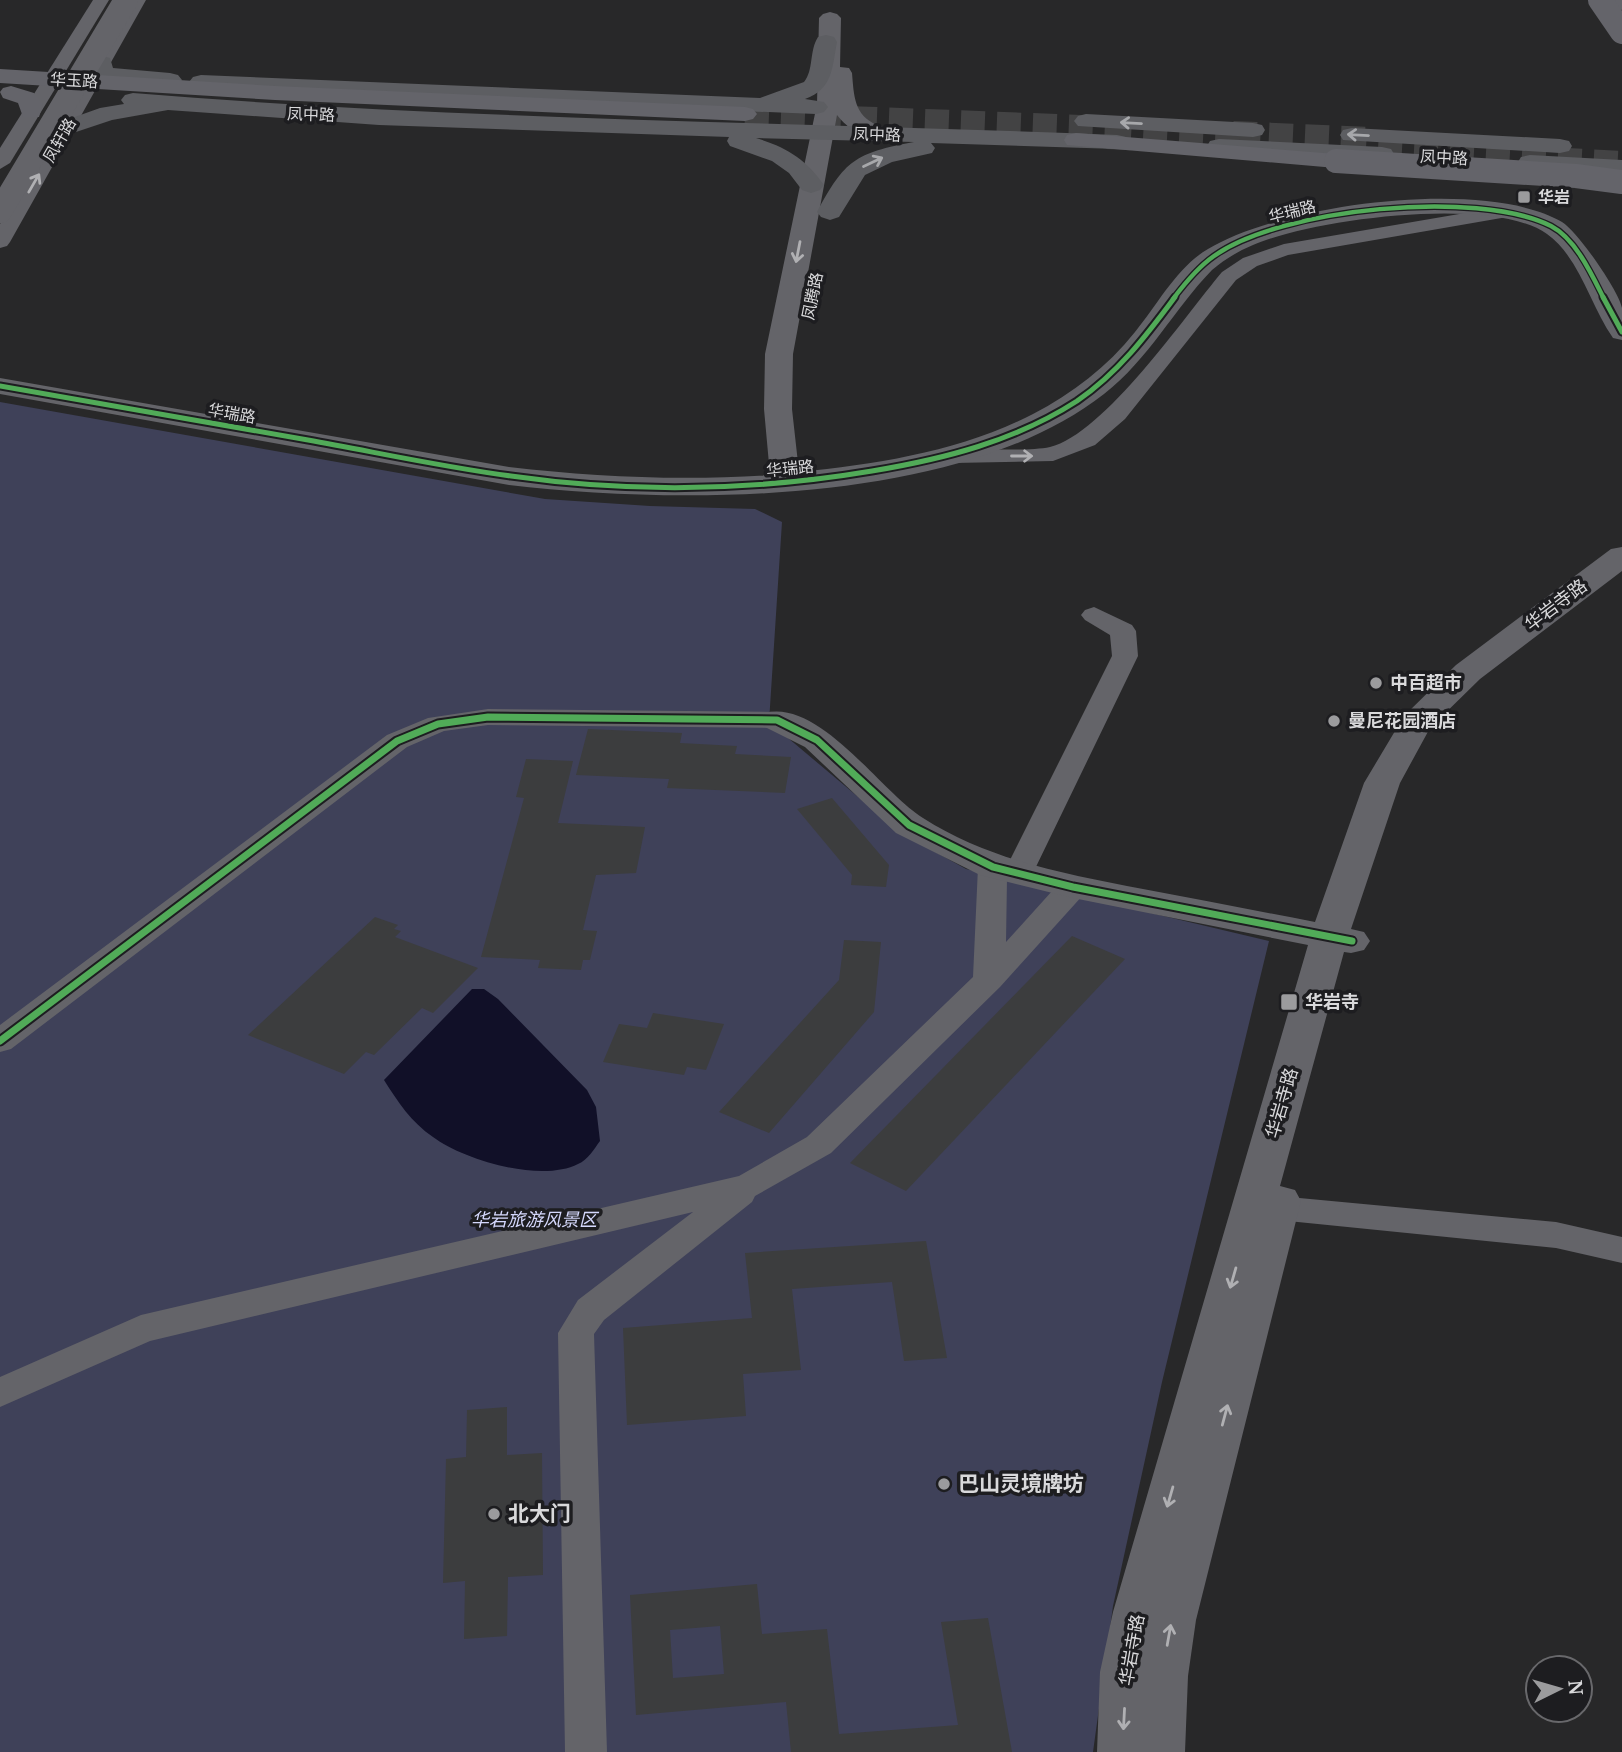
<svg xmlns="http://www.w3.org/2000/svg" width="1622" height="1752" font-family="'Noto Serif','Noto Sans SC',serif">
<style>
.green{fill:#3f4159}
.water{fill:#111028}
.building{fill:#3c3d3e;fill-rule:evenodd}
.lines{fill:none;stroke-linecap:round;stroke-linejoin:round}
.primary-tunnel{stroke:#434344;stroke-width:24;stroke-dasharray:24 12;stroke-linecap:butt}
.minor{fill:#646469;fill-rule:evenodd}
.tertiary{fill:#646469;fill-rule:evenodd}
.secondary{fill:#5d5e62;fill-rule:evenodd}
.primary{fill:#64646a;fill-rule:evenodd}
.tertiary-bridge{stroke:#646469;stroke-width:24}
.primary-bridge{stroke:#64646a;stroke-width:24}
.cycleway-far2-casing{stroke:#1d1d20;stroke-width:7}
.cycleway-far1-casing{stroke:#1d1d20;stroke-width:9}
.cycleway-casing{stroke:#1d1d20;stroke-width:11}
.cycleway-far2{stroke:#51ab58;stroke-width:4.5}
.cycleway-far1{stroke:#51ab58;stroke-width:5}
.cycleway{stroke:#51ab58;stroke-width:7}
.oneway{stroke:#a7a8ab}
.oneway2{stroke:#b0b0b3}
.poi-dot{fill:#9b9b9d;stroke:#1d1d20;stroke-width:2.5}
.labels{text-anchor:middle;stroke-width:7;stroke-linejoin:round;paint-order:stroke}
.far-street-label{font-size:16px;fill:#d9d9db;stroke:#1d1d20}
.far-poi-label{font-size:16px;font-weight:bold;fill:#d9d9db;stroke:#1d1d20;text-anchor:start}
.street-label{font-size:18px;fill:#d9d9db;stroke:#1d1d20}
.poi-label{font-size:18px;font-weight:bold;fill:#d9d9db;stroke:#1d1d20;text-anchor:start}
.park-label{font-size:18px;font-style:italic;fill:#d5d8fc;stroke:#1d1d20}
.near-poi-label{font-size:21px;font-weight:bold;fill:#d9d9db;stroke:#1d1d20;text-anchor:start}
</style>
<rect width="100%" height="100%" fill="#282829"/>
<path class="green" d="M0 402 545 499 650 506 755 509 782 522 769 722 901 833 966 869 1269 941 1162 1382 1113 1606 1093 1752H0Z"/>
<path class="water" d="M472 989H484L498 999 587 1090 596 1107 600 1141C594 1149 588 1160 578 1164 541 1183 464 1160 433 1137 411 1122 398 1102 384 1080Z"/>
<g class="building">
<path d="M588 729 682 733 680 743 737 746 735 754 791 757 785 793 667 788 669 779 576 775Z"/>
<path d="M526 759 573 761 558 823 645 827 636 873 596 875 583 930 597 931 590 960H583L581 970 538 968 540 960 481 957 524 798 516 797Z"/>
<path d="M832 798 889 865 886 887 851 885 852 875 797 809Z"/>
<path d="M375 917 398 925 394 929 401 931 395 937 478 968 433 1013 422 1008 374 1055 366 1052 344 1074 248 1035Z"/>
<path d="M1072 936 1125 959 906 1191 850 1163Z"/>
<path d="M844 940 881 942 874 1012 769 1133 719 1112 839 980Z"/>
<path d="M653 1013 724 1024 706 1070 687 1067 684 1075 603 1062 619 1024 647 1028Z"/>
<path d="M926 1241 947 1358 904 1361 892 1282 792 1289 801 1370 743 1374 746 1416 627 1425 623 1328 752 1318 745 1253Z"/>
<path d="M507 1407V1455L542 1453 543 1575 508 1577 507 1636 464 1639 465 1581 443 1583 446 1459 466 1457 467 1410Z"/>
<path d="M757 1584 762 1634 827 1629 839 1734 958 1725 941 1622 988 1618 1012 1752H791L786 1702 636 1715 630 1595ZM720 1626 724 1674 673 1678 670 1630Z"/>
</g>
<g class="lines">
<g class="primary-tunnel">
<path d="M745 114 1134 129"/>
<path d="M1233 133 1368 139"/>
<path d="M1107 137 1260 145"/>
<path d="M1342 148 1622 163"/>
</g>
<g class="minor">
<path d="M93 0H109L10 163 0 169V148Z"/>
<path d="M130 0H146L10 242 7 246 0 248V224Z"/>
<path d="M1506 206 1513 208 1516 212 1513 216 1288 255 1257 266 1236 280 1125 419 1095 445 1053 461 953 463 945 461 941 456 945 451 953 449C979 448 1027 452 1050 447 1104 434 1185 316 1222 272L1243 258 1284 244Z"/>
<path d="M1094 607 1132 625 1136 631 1138 656 1033 873 1029 879 1018 882 1007 879 1006 942 1062 880 1073 878 1084 880 1088 887 1084 894 1000 987 831 1153 755 1196 752 1202 604 1320 594 1334 607 1752H565L558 1333 578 1300 693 1212 150 1341 0 1407V1377L141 1315 739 1176 807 1137 973 977 978 867 983 861 993 858 1003 861 1007 866 1112 656 1110 635 1085 620 1081 615 1085 610Z"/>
<path d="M488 709 777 712 787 714 791 720 787 726 777 728 488 725 444 731 407 747 11 1049 0 1052V1025L387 735 428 718Z"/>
<path d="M1278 1196 1556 1222 1622 1237V1263L1556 1248 1278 1220 1266 1217 1261 1208 1266 1199Z"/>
</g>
<g class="tertiary">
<path d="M830 12 837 14 841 18 840 67 849 68 852 73C854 96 854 115 877 125 885 128 892 128 897 135L893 140C873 145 849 131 837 115L793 354 792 409 799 472C879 464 961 451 1033 414 1073 393 1107 367 1135 332 1158 304 1177 267 1208 249 1281 204 1486 177 1562 222 1578 232 1619 291 1622 308 1622 318 1622 330 1622 340L1613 338C1590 305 1580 258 1547 234 1492 195 1313 219 1253 245 1238 251 1224 260 1212 270 1174 309 1149 359 1104 394 961 506 683 505 509 485L0 394V378L509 467C596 477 682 481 770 475L764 409 765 354 817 104 819 18 823 14Z"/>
<path d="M1622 547V571L1480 679 1430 728 1400 783 1351 929 1364 932 1370 941 1364 950 1351 953 1344 952 1280 1186 1295 1190 1301 1201 1196 1620 1188 1676 1185 1752H1097L1100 1672 1113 1612 1308 945 1073 898 980 875 896 833 805 747 765 727 760 720 765 713C820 699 881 792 923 818 990 861 1067 874 1143 889 1201 900 1258 911 1315 922L1364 783 1404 716 1456 665 1611 549Z"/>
</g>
<g class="secondary">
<path d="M826 35 834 37 837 42C832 68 833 89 805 99L824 102 828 107 824 112 816 114 201 89 193 87 189 82 193 77 201 75 760 98 804 82C814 70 809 51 818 37Z"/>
<path d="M102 56 110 58 113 68 170 73 178 75 182 80 178 85 170 87 98 79 89 71 94 58Z"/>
<path d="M133 93C460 120 789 122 1117 135L1126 137 1129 142 1126 147 1117 149 931 143 935 148 932 153 892 162 865 175 839 217 830 220 821 217 817 212C845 160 855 153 914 142L756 138C786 147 806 159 824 185L820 190 811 193 802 190 789 173 772 161 730 146 727 141 729 137 379 125 168 110 112 120 67 135 58 133 55 128 58 123 100 108 124 104 121 100 125 95Z"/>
<path d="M1086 114 1253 123 1262 125 1265 130 1262 135 1253 137 1078 126 1074 121 1078 116Z"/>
<path d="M1352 128 1560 139 1569 141 1572 146 1569 151 1560 153 1343 140 1340 135 1343 130Z"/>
<path d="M1219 139 1382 147 1391 149 1394 154 1391 159 1382 161 1210 151 1207 146 1210 141Z"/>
<path d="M1530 155 1622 160V174L1521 167 1518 162 1521 157Z"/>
</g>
<g class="primary">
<path d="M1609 0H1622V10L1614 8Z"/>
<path d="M0 69 275 86 745 107 753 109 757 114 753 119 745 121 275 100 0 83Z"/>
<path d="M11 86 34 93 43 104 39 117H23L18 103 3 98 0 92 3 88Z"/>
<path d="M1076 133 1336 154 1345 156 1348 161 1345 166 1336 168 1067 145 1064 140 1067 135Z"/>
</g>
<path class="tertiary-bridge" d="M0 211 126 0"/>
<g class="primary-bridge">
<path d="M1600 0 1622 32"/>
<path d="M1336 161 1576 176 1622 182"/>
</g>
<g class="cycleway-far2-casing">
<path id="cycleway-far2" d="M1173 299C1185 283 1198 267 1214 256 1281 208 1477 189 1551 226 1576 239 1592 275 1604 299"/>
</g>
<g class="cycleway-far1-casing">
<g id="cycleway-far1">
<path d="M1603 297 1622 332"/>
<path d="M0 386C103 404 205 422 308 440 375 452 443 467 511 476 630 493 753 491 872 471 944 459 1015 441 1077 401 1118 373 1146 336 1175 297"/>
</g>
</g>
<g class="cycleway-casing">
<path id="cycleway" d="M0 1041 397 741 438 724 488 717 777 720 817 740 909 825 993 867 1073 887 1352 941"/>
</g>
<use href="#cycleway-far2" class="cycleway-far2"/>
<use href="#cycleway-far1" class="cycleway-far1"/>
<use href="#cycleway" class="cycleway"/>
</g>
<defs><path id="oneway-shaft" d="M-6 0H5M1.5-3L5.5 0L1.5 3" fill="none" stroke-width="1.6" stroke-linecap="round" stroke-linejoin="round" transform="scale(1.75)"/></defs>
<g class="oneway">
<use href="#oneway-shaft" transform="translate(1131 123) rotate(-177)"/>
<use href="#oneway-shaft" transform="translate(1358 135) rotate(-177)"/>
<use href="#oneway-shaft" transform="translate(873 162) rotate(-25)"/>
</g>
<g class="oneway2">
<use href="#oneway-shaft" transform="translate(34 183) rotate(-60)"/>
<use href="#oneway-shaft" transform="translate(798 252) rotate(101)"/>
<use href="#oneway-shaft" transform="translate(1022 456)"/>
<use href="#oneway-shaft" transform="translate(1233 1278) rotate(106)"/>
<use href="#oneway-shaft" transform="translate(1225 1415) rotate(-75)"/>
<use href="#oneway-shaft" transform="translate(1170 1497) rotate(106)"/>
<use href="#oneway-shaft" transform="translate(1169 1635) rotate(-80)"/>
<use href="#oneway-shaft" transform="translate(1124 1719) rotate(93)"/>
</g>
<g class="poi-dot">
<rect x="1517" y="190" width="14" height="14" rx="3.5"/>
<circle cx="1376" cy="683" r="7"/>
<circle cx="1334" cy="721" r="7"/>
<rect x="1280" y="993" width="18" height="18" rx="3.5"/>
<circle cx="944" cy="1484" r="7"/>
<circle cx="494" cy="1514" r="7"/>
</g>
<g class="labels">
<g class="far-street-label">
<text transform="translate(74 80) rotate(3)" y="6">华玉路</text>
<text transform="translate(311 114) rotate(2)" y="6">凤中路</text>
<text transform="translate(877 134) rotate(2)" y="6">凤中路</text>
<text transform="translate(59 140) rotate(-60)" y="6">凤轩路</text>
<text transform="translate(1444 157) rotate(3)" y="6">凤中路</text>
<text transform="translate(1292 211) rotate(-14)" y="6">华瑞路</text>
<text transform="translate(812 296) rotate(-79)" y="6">凤腾路</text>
<text transform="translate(232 413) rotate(10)" y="6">华瑞路</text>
<text transform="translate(790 468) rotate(-6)" y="6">华瑞路</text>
</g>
<g class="far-poi-label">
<text x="1538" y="203">华岩</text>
</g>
<g class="street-label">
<text transform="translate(1556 605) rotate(-37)" y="6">华岩寺路</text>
<text transform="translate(1282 1103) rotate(-74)" y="6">华岩寺路</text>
<text transform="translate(1132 1650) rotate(-80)" y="6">华岩寺路</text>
</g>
<g class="poi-label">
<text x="1390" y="689">中百超市</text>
<text x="1348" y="727">曼尼花园酒店</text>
<text x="1305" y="1008">华岩寺</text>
</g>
<g class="park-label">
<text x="534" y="1226">华岩旅游风景区</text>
</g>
<g class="near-poi-label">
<text x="958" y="1491">巴山灵境牌坊</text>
<text x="508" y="1521">北大门</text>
</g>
</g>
<g transform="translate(1559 1689) rotate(85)"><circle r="33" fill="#1d1d20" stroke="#68686b" stroke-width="2"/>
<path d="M0-5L12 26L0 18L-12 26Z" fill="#9b9b9d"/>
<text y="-10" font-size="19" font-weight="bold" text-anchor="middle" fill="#d9d9db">N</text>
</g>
</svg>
